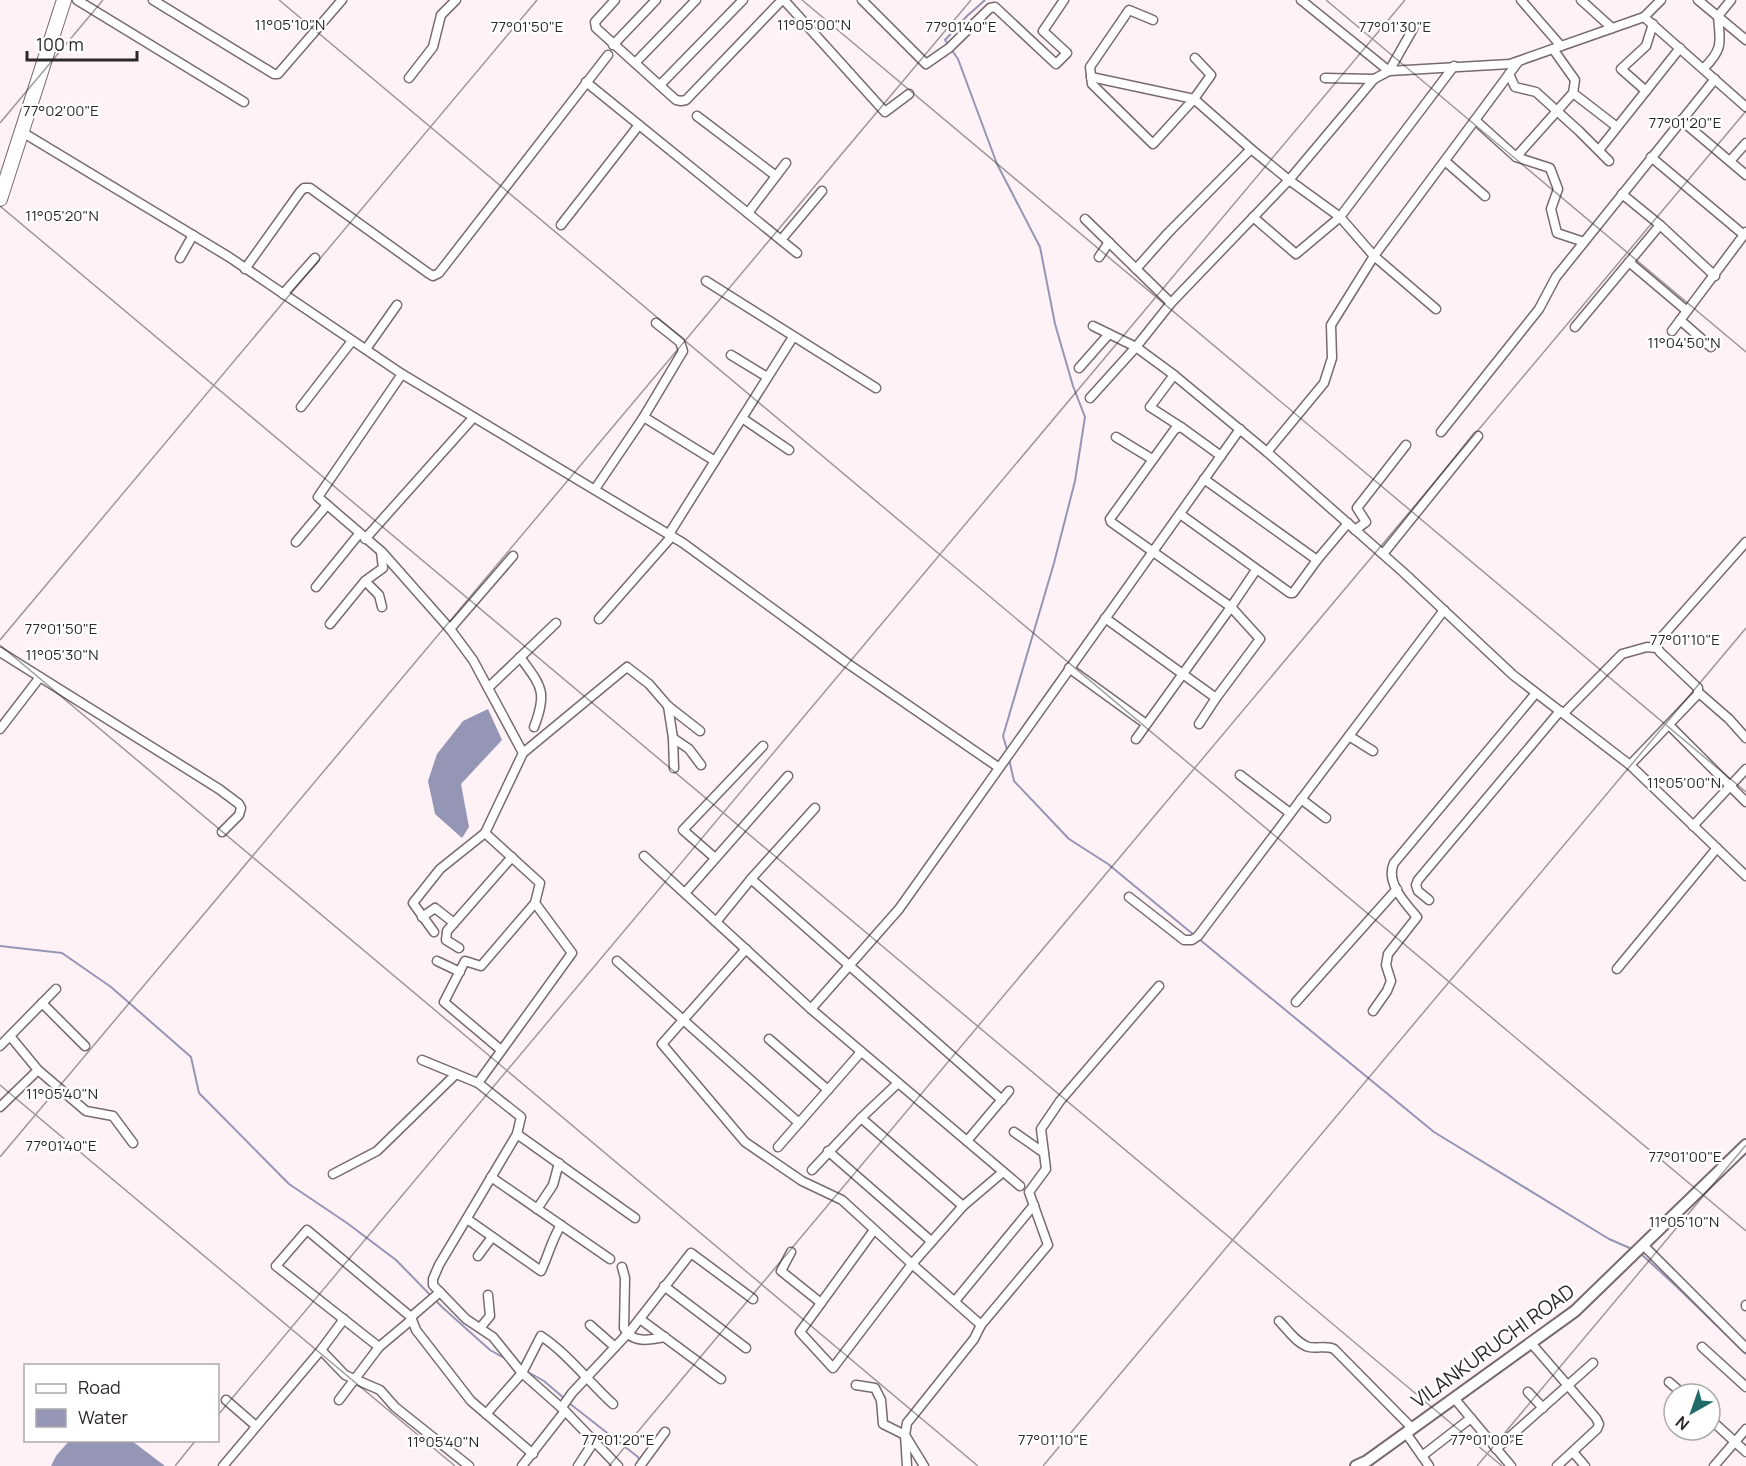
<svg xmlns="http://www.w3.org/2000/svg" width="1746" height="1466" font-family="Manrope,sans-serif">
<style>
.water{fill:#9595b5}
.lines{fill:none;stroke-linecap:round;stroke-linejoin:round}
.stream{stroke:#9595b5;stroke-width:2}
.minor-casing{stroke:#776a70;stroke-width:11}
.tertiary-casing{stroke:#776a70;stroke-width:14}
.primary-casing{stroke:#776a70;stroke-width:16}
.minor{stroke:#fff;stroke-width:8}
.tertiary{stroke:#fff;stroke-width:10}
.primary{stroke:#fff;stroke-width:14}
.ticks{fill:none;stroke:#2c2729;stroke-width:1.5;stroke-opacity:0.45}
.labels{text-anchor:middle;stroke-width:4.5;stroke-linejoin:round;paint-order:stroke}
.street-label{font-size:20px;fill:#2c2729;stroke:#fff}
.ticks-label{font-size:15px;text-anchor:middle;fill:#2c2729;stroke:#fff;stroke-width:4.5;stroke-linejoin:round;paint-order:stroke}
</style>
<rect width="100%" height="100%" fill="#fef2f7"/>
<g class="water">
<path d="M488 709 502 740 461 784 469 827 462 838 435 814 428 781 437 754 463 721Z"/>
<path d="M69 1441H132L165 1466H51L56 1456Z"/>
</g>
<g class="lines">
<g class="stream">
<path d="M948 44 945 40 967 16 985 0"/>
<path d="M951 49 958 59 997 164 1040 247 1055 324 1073 386 1085 417 1075 481 1054 563 1003 736 1008 753"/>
<path d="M1009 759 1014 781 1069 839 1108 864 1194 935"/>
<path d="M1199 939 1434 1132 1609 1239 1632 1249"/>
<path d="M0 946 62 953 111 987 191 1057 199 1093 289 1184 347 1223 396 1260 442 1307 490 1350 506 1359"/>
<path d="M1640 1253 1676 1286 1746 1354"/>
<path d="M526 1371 544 1381 565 1399"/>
<path d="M569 1403 638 1457 641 1462"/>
</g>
<g class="minor-casing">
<g id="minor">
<path d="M77 0 244 102"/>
<path d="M153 0 274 74H278L342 0"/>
<path d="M615 0 595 22 596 28 676 100 681 101 686 100 782 0"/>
<path d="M784 0 885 112 909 94"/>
<path d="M862 0 926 64 949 48 990 8 995 7 1056 64 1067 53 1043 31 1064 0"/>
<path d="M1301 0 1389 71 1510 64 1644 17 1661 0"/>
<path d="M1521 0 1561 46"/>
<path d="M1581 0 1612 28"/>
<path d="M1698 0 1746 40"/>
<path d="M1644 17 1746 107"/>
<path d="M1153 20 1129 10 1090 67 1092 84 1153 144 1194 99 1211 75 1195 58"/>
<path d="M613 45 656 0"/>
<path d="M1553 49 1575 80 1573 93 1617 127"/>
<path d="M635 63 696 0"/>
<path d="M1704 68C1724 48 1720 42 1718 16L1731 0"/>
<path d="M1509 74 1515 87 1536 92 1579 131 1609 161"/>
<path d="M1091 77 1194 99 1251 149"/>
<path d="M409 78 433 47 441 15 456 0"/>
<path d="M1325 78 1374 79"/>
<path d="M586 82 797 253"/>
<path d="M661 84 743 0"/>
<path d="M1646 91 1621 69 1646 46 1653 24"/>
<path d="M697 116 776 176"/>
<path d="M1475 120 1516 157 1550 168 1558 189 1551 209 1557 233 1584 242"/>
<path d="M1681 120 1746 175"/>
<path d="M22 132 229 257 402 374 318 497 382 552 450 629 473 660 523 753 485 833 540 883 535 903 572 953 478 1083"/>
<path d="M1599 150 1680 48"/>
<path d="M1516 157 1573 93"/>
<path d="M1651 157 1744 235"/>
<path d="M1445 161 1485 196"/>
<path d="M1730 161 1746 143"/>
<path d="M1622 194 1660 225 1715 276"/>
<path d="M748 213 786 163"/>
<path d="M1253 217 1296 254 1340 217 1374 256 1331 325 1332 358 1324 383 1267 452"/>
<path d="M1085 219 1171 303"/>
<path d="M561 225 639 125"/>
<path d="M781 240 822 191"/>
<path d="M1099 257 1109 242"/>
<path d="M180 258 193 235"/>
<path d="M1629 262 1687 311"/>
<path d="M245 269 300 192 304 188H310L428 273 433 276 439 273 608 55"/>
<path d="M1136 269 1168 233 1251 149 1289 180 1374 79 1389 71 1413 29"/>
<path d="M706 281 876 388"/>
<path d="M283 294 315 258"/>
<path d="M1436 309 1374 256 1518 62"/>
<path d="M1680 320 1711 347"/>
<path d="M1093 326 1136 347 1174 375 1267 452 1403 572 1513 675 1630 765 1746 876"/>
<path d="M1575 327 1660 225"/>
<path d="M1672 331 1746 232"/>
<path d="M366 349 397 305"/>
<path d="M731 355 767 377"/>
<path d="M1079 368 1109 334"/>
<path d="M402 374 683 543 847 663 998 767"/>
<path d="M1174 375 1150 407 1181 427"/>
<path d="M1090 398 1136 347 1171 303 1289 180 1340 217 1454 66"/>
<path d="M301 407 352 341"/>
<path d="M643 418 683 351 680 342 656 323"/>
<path d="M742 418 789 450"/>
<path d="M1441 432 1539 309 1556 277 1715 79"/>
<path d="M1116 437 1152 459"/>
<path d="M1221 456 1181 427 1175 429 1110 519 1111 522 1231 607 1256 570"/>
<path d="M1204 479 1317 560 1348 523"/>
<path d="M595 489 643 418 647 419 715 461"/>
<path d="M1180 514 1290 593H1293L1317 560"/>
<path d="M1355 530 1366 522 1357 508 1406 445"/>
<path d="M669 534 793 337"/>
<path d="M365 539 473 418"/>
<path d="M296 542 327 505"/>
<path d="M1383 554 1478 436"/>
<path d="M365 581 379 595 382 607"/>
<path d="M316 587 359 534"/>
<path d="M1105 618 1216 698"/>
<path d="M599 619 672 536"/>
<path d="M330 624 365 581 383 568 381 552"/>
<path d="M450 629 513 556"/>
<path d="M0 652 219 789 239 804 241 808 239 815 222 832"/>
<path d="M520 657C541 686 548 691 534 727"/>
<path d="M1069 668 1146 724"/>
<path d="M488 688 556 623"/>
<path d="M1698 692 1729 719 1746 738"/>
<path d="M668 706 673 738 674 768"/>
<path d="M1670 726 1746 802"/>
<path d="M0 729 40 677"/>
<path d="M1349 736 1373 751"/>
<path d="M673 738 689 749 701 765"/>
<path d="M1136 739 1231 607 1260 639 1216 698 1199 724"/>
<path d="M523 753 627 667 649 684 668 706 700 731"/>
<path d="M1630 765 1698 694V688L1660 652 1656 646 1660 639 1746 542"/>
<path d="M1240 775 1290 813"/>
<path d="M1301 799 1326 818"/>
<path d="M1693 826 1746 769"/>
<path d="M644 856 811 1009 1020 1186"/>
<path d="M715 858 683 830 763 746"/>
<path d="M751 879 1002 1100"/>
<path d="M685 893 788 776"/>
<path d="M1129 897 1184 940H1192L1198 936 1444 610"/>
<path d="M1429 900 1418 891 1416 885 1418 880 1560 711 1564 713 1622 654 1647 647 1656 648V646"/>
<path d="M422 917 435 908 454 923"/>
<path d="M716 922 751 879 815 808"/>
<path d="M434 932 413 903 440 869 485 833"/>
<path d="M459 948 446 940 447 931 512 857"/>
<path d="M746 949 662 1044 745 1142 802 1181 842 1200 912 1264 963 1206 1003 1172"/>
<path d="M437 961 460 972"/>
<path d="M617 961 799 1123"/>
<path d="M1617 969 1717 848"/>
<path d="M1296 1002 1397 889"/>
<path d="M42 1003 85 1046"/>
<path d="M811 1009 899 909 1240 429"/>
<path d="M1373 1011 1387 991 1391 981 1386 965 1388 954 1417 917C1405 903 1385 882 1394 863L1536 693"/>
<path d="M10 1036 38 1070 86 1111 113 1116 133 1143"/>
<path d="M769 1039 828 1090"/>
<path d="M0 1046 56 989"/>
<path d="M501 1050 444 1002 465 961 481 966 535 903"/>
<path d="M422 1060 478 1083 521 1117 517 1134 439 1265 433 1279V1285L466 1319 493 1337 522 1373 565 1411 522 1466"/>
<path d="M0 1107 38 1070"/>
<path d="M861 1118 963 1206"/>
<path d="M1014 1132 1044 1153"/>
<path d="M517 1134 635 1218"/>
<path d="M967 1141 1009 1091"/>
<path d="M778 1147 861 1052"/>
<path d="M828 1151 931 1241"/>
<path d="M812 1170 861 1118 898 1083"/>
<path d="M333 1174 377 1151 456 1074"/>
<path d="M491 1177 610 1259"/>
<path d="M537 1209 553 1185 559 1163"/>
<path d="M467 1219 541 1271C548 1256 552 1239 561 1225"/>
<path d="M874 1230 800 1332 833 1368 912 1264 981 1325"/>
<path d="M1643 1245 1746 1348"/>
<path d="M791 1252 781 1271 821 1303"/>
<path d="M478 1256 492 1237"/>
<path d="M622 1267 625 1278 624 1328C632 1344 650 1340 665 1337"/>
<path d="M664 1286 746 1348"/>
<path d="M955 1301 1034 1205"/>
<path d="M1746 1305V1306"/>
<path d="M640 1319 721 1379"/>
<path d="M1279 1321C1287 1329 1297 1344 1309 1347 1318 1349 1326 1345 1334 1349L1412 1428"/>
<path d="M590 1325 615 1347"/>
<path d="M480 1328 490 1316 488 1295"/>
<path d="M1531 1343 1596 1418 1599 1424 1597 1429 1557 1466"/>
<path d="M379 1347 276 1266 307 1230 411 1317 416 1330 471 1401 533 1454"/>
<path d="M1702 1347 1746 1387"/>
<path d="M321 1350 345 1375 380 1390 395 1407 469 1466"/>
<path d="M1669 1382 1683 1394"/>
<path d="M856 1385 875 1388 881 1400 883 1424 905 1435 924 1466"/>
<path d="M1528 1392 1543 1408"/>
<path d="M1454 1398 1511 1466"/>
<path d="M226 1400 256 1426"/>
<path d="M339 1400 379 1347 410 1321 411 1317 440 1292"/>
<path d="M562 1407 572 1393 631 1330 691 1253 753 1299"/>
<path d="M565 1411 618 1466"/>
<path d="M486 1414 522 1373 541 1336C567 1353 589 1382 613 1404"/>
<path d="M1710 1419 1746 1452"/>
<path d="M1406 1433 1429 1466"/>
<path d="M1496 1449 1593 1363"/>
<path d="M1573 1452 1585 1466"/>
<path d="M1422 1456 1471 1418"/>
<path d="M223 1466 321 1350 344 1319"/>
<path d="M578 1466 595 1440"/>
<path d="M640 1466 665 1432"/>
<path d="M907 1466 905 1435 907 1423 974 1339 981 1325 1048 1245 1029 1192 1046 1169 1041 1129 1060 1101 1159 986"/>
<path d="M1714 1466 1746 1429"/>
</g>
</g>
<g class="tertiary-casing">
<path id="tertiary" d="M1356 1466 1367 1461 1575 1311 1746 1145"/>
</g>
<g class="primary-casing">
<path id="primary" d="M0 199 64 0"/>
</g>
<use href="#minor" class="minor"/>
<use href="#tertiary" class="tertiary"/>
<use href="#primary" class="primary"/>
</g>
<path class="ticks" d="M279 0 1746 1231M802 0 1746 792M1326 0 1746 352M0 123 103 0M0 206 1502 1466M0 640 537 0M0 645 978 1466M0 1085 455 1466M0 1157 971 0M218 1415 1405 0M175 1466 196 1440M609 1466 1746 111M1043 1466 1746 628M1477 1466 1746 1145"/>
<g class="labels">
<g class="street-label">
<text transform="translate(1493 1346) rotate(-36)" y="7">VILANKURUCHI ROAD</text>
</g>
</g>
<g class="ticks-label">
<text x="290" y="30">11°05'10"N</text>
<text x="814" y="30">11°05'00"N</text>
<text x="527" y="32">77°01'50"E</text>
<text x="961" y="32">77°01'40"E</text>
<text x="1395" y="32">77°01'30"E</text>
<text x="61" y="116">77°02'00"E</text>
<text x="1685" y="128">77°01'20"E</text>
<text x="62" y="221">11°05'20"N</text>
<text x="1684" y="348">11°04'50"N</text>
<text x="61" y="634">77°01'50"E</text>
<text x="1685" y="645">77°01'10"E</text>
<text x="62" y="660">11°05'30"N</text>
<text x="1684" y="788">11°05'00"N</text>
<text x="62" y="1099">11°05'40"N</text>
<text x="61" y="1151">77°01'40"E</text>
<text x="1685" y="1162">77°01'00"E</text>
<text x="1684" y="1227">11°05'10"N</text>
<text x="618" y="1445">77°01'20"E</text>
<text x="1053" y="1445">77°01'10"E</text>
<text x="1487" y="1445">77°01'00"E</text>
<text x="443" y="1447">11°05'40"N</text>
</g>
<rect x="24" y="1364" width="195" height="78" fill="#ffffff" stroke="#aba9a9" stroke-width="1.5"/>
<rect x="36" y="1384" width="30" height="9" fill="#ffffff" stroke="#aba9a9" stroke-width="1.5"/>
<text x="78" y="1394" font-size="18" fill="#2c2729">Road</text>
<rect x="36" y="1409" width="30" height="18" fill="#9595b5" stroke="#aba9a9" stroke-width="1.5"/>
<text x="78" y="1424" font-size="18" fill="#2c2729">Water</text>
<g transform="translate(1692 1412) rotate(220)"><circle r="28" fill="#ffffff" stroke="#aba9a9" stroke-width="1.5"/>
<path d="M0-4.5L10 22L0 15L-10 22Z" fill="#216c69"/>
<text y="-9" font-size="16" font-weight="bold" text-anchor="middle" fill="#2c2729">N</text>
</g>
<path d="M27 51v9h110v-9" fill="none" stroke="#2c2729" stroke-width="3"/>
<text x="36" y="51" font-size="18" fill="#2c2729" stroke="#ffffff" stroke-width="4.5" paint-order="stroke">100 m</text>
</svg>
